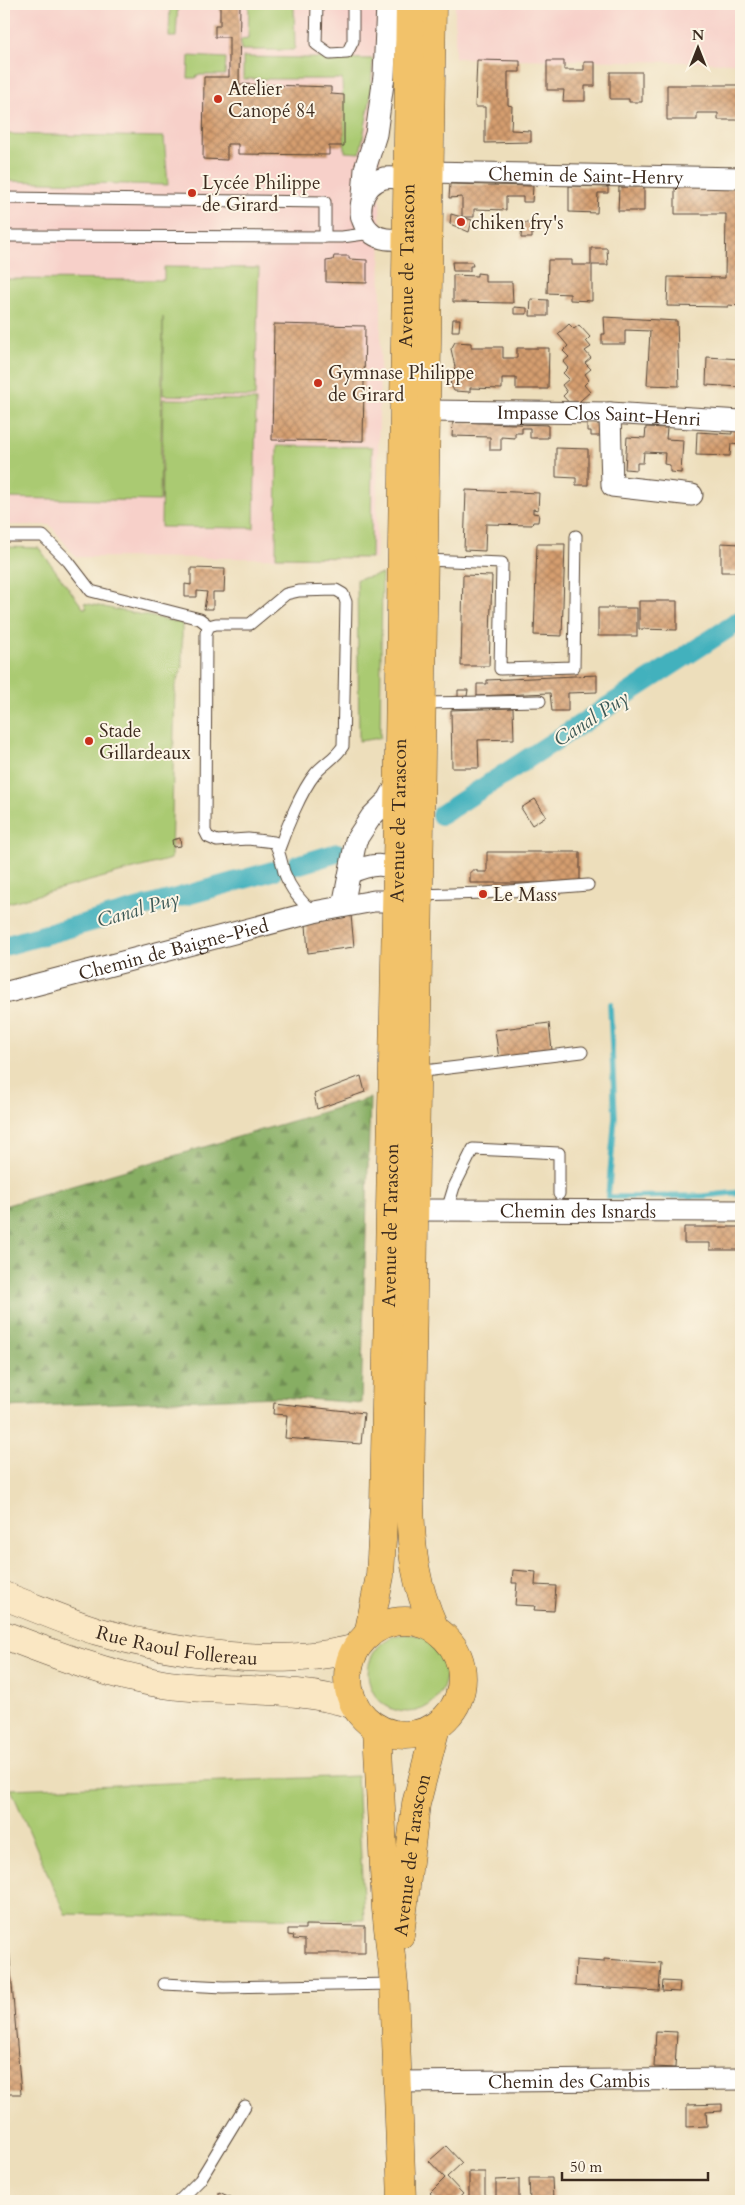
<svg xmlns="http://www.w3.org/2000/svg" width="745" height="2205" font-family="Cardo,serif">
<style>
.built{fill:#f7d0c9}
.green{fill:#aaca72;stroke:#727a48}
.forest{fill:url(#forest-firs);stroke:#616c41}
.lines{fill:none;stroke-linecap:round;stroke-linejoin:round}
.stream{stroke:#42b1bd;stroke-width:5.5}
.canal{stroke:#42b1bd;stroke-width:20}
.building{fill:url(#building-cross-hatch)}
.lane-casing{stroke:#564536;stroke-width:13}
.street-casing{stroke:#564536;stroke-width:23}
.secondary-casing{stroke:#564536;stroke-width:29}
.primary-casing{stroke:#564536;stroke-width:29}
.lane{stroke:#fff;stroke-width:11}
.street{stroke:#fff;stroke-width:21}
.secondary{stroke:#fae7c3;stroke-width:28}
.primary{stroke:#f2c26a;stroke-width:28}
.poi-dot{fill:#c8321e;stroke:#fcf5e5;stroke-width:2}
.labels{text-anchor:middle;stroke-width:4;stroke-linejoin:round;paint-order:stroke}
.poi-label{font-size:19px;fill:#3b2a1e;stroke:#fcf5e5;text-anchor:start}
.street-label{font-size:19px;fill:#3b2a1e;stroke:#fcf5e5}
.water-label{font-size:20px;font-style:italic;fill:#3d5956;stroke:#fcf5e5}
</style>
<defs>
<pattern id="forest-firs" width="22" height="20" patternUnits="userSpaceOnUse" patternTransform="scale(1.25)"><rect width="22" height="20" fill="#87ae64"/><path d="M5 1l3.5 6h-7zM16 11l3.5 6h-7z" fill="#708e52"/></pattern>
<pattern id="building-cross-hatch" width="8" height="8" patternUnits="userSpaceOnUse" patternTransform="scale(1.25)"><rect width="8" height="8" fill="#d59e70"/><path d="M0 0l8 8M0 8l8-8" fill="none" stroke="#ae815b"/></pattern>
</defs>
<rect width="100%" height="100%" fill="#fcf5e5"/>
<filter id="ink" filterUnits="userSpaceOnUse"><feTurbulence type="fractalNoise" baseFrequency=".02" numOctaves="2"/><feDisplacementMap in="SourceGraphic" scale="10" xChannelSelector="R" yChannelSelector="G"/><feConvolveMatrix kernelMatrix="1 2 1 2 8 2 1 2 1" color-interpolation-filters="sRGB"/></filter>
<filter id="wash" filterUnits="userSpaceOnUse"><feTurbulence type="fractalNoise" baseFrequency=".0096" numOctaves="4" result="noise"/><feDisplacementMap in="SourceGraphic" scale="20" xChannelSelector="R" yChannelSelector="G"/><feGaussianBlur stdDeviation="1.12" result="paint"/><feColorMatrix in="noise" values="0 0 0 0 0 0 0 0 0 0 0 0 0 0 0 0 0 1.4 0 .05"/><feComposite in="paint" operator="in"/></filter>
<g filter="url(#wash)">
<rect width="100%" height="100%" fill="#eddebb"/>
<g class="built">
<path d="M4 4H379L381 321 376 559 76 557 50 525H4Z"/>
<path d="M455 4H741V63L455 58Z"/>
</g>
<g class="green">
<path d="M170 4H178L176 37H169Z"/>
<path d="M249 4H294L295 48 293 50H241V39L248 38Z"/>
<path d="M189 56 226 58 225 75H197L196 78H188Z"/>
<path d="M243 57 373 59 370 101 360 153 345 152 342 79H243Z"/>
<path d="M4 134 164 137 168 185 4 181Z"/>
<path d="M164 267 259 268 255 397 163 395V317L160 501 4 498V279L164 280Z"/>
<path d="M163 399 256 400 254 528 161 527Z"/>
<path d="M277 446 372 447 371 558 276 557Z"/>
<path d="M4 547 39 548 83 608H87L84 603 182 623V667L175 686 171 859 4 904Z"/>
<path d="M382 574 380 738 359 741 357 579Z"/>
<circle cx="407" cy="1673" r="39"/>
<path d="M357 1776 364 1920 65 1914 11 1789Z"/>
</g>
<path class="forest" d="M370 1098 361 1403 280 1397 4 1407V1206Z"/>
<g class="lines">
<path class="stream" d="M610 1004 615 1117 608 1197 703 1196 741 1192"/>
<g class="canal">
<path d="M441 815 741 620"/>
<path d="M297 865 337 853"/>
<path d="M4 946 273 871"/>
</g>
</g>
<g id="blocks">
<g class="building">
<path d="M220 4H240L239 84 331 87V94L344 95V146H329V155L238 154V144H227V160L203 159 204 77H229V37H215V26H220Z"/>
<path d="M477 60 520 61V72H508V105L512 106 511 130 531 131V142L485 143V107H475Z"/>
<path d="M547 61H564V70H584V62H595V86H585V101H563L564 90H547Z"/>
<path d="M610 72H642V102H629V99H610Z"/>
<path d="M667 85H741V120H718V113H697V120H667Z"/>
<path d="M450 184 533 186 532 202H523V197H506V210L474 209V217H462V197L449 198Z"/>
<path d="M569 186 608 187V193H598L597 213 569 212Z"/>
<path d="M619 187H644V211H618Z"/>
<path d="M675 187 741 188V306L728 305V307L667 306 668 277 725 278 726 214H675Z"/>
<path d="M451 214 472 220 469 232 450 224Z"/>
<path d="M522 223H532V238H521Z"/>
<path d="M591 248H607L608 265H592V301L570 300V294L547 293 548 260H572V265H591Z"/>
<path d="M334 256H349V259L367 260V283L326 282V261L333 260Z"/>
<path d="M452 262H472L473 266H470V271H453Z"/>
<path d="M477 273 485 274V282H512L513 303 453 302V275L477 276Z"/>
<path d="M531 299 548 300V316H530Z"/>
<path d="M514 307 527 308V314H514Z"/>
<path d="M604 317 677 321 679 386 647 385 650 331 625 330V344H602V334H605Z"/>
<path d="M453 319H460L459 331H452Z"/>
<path d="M274 324 365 326 363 441 272 440Z"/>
<path d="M569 324 574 329 579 325 590 337 586 341 591 347 585 351 591 358 585 363 591 369 585 374 589 380 584 385 590 392 573 407 563 396 567 392 562 385 569 379 563 373 568 368 563 362 569 357 563 351 568 346 558 334Z"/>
<path d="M455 342 471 343V347H503V358H517V348H549L548 389H516V378H502V389L470 388V392L454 391 450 383 455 367 451 349Z"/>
<path d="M707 357 741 359V387L706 385Z"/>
<path d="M453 422 548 425V438H530V428H522V433H515V438L501 437V450H490V437L452 436Z"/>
<path d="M587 423 600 424V436H591V431H587Z"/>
<path d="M646 427 667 428 666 439 683 440 681 473 670 472V465L664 464 665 453 644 452 643 463H637V470L625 469 627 437 645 438Z"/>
<path d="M732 429 741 430V445L731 444 730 456 696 455 697 432 732 434Z"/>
<path d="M556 448 588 449V485H576V478L556 477Z"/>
<path d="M466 490 539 493 538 510 533 509V513L539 514 538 522H533L532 525 486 524 485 551 464 550Z"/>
<path d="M721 543 741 544V572H721Z"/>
<path d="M537 544H565L562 636 534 635Z"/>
<path d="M191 568 225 569 224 592H213V609H204L207 592 197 591V597H185V584L191 585Z"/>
<path d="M463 575 492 576 489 666H461Z"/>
<path d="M639 601H677V630L639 629Z"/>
<rect x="598" y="608" width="39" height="28"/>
<path d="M597 675V692L568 693V711H552L550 693 477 696V684H487V680Z"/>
<path d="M458 690H468L467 696 458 697Z"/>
<path d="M513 708 514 739 478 740 479 768H452L451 710Z"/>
<path d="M535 799 546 816 532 825 521 808Z"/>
<path d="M180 838 181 846 173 847 172 840Z"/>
<path d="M487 852H580V883H470V872H472V870H477V872H487Z"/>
<path d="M351 915 354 947 308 953 306 924Z"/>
<path d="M549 1023 552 1050 519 1054V1056L499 1059 495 1030Z"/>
<path d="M361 1076 365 1092 317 1109 314 1094Z"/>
<path d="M684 1227H741V1250H710V1243H684Z"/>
<path d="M274 1403 364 1413 361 1444 285 1438 287 1415 273 1414Z"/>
<path d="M513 1570 536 1572 535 1585 556 1586 554 1611 534 1610 535 1606 515 1605 517 1583H512Z"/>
<path d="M305 1925 365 1926V1953H305V1940L293 1939 294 1936 288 1935V1929H305Z"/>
<path d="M4 1947H9L21 2094H5Z"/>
<path d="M604 1959 661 1963 659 1991 575 1986 576 1960 604 1962Z"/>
<path d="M663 1981 680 1982 679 1992 662 1991Z"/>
<path d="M656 2031 677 2032 675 2068 654 2067Z"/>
<path d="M722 2104V2111L706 2112 707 2126 687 2127V2105Z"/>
<path d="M446 2146 462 2163 447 2177 463 2194 455 2201H438L430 2193 445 2178 429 2161Z"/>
<rect x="469" y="2172" width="16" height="29"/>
<path d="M529 2178H552L553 2201H530Z"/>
<path d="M519 2179V2201H496V2180Z"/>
<path d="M219 2192 239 2201H219Z"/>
</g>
</g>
</g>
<g filter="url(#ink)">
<use href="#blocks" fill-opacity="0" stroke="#564536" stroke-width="1"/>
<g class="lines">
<g class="lane-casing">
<g id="lane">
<path d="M317 4 316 44 330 54 347 53 353 41V4"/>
<path d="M4 198 325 202V237"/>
<path d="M4 236 342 237 372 233"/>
<path d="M4 536H43L68 561 91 591 200 619 209 626"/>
<path d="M425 560 502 563 500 669 574 667 576 536"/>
<path d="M423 703 540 701"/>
<path d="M279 849C286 829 301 791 315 774 323 764 336 758 343 746L346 602 343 594 336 590 299 591 286 594 250 624H216L209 626 206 633 205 831 208 837 217 841 248 839 274 842C280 851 281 861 284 872 290 888 300 902 314 912"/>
<path d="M419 895 484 893 588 885"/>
<path d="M416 1072 582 1052"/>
<path d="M447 1210 454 1187 473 1149 559 1153V1194"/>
<path d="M164 1984 224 1987 394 1984"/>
<path d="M179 2201 200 2180 245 2106"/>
</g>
</g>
<g class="street-casing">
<g id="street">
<path id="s1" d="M430 172 741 178"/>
<path d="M363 195 365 169 376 134 384 76 387 4"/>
<path d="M407 239C395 239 383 241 373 234 352 219 360 184 384 178 391 177 400 178 408 179"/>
<path id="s2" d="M427 411 610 413 741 421"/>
<path d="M610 413 612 486 692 495"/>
<path d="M350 873C374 862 386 863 409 875"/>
<path d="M343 906 356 840 371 817 388 800 399 780"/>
<path id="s3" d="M4 993 314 912 374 901H396L409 891"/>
<path id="s4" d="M414 1210 741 1211"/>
<path id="s5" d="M397 2082 741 2079"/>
</g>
</g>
<g class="secondary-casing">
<g id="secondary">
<path id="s6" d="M4 1596C34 1607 65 1621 97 1631 172 1653 280 1669 356 1648"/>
<path d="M4 1635C56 1655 108 1675 163 1684 227 1694 293 1684 354 1705"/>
</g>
</g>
<g class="primary-casing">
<g id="primary">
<path d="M432 4 410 1500C411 1549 414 1583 435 1629"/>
<circle cx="405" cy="1678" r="57"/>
<path id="s7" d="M368 1635 380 1576 384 1503 398 815 410 4"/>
<path d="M377 1728 386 1909 394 1984 402 2201"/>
<path id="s8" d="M400 1935 416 1804 436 1727"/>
</g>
</g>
<use href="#lane" class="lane"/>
<use href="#street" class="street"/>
<use href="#secondary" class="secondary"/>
<use href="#primary" class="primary"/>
</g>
</g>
<g class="poi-dot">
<circle cx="218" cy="99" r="5"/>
<circle cx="192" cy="193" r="5"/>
<circle cx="461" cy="222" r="5"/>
<circle cx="318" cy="383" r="5"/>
<circle cx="89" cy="741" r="5"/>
<circle cx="483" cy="894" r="5"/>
</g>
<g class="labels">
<g class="poi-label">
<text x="228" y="95">Atelier<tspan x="228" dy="22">Canopé 84</tspan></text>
<text x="202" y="189">Lycée Philippe<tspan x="202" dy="22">de Girard</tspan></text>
<text x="471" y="229">chiken fry's</text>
<text x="328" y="379">Gymnase Philippe<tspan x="328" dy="22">de Girard</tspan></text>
<text x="99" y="737">Stade<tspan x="99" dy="22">Gillardeaux</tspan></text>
<text x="493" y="901">Le Mass</text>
</g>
<g class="street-label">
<text dy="7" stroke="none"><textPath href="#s1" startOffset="156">Chemin de Saint-Henry</textPath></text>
<text dy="7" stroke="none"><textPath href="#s7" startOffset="1371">Avenue de Tarascon</textPath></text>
<text dy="7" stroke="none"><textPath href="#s2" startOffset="172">Impasse Clos Saint-Henri</textPath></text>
<text dy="7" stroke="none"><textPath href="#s7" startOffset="816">Avenue de Tarascon</textPath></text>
<text dy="7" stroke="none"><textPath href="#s3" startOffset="175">Chemin de Baigne-Pied</textPath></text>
<text dy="7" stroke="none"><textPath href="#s4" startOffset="164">Chemin des Isnards</textPath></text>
<text dy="7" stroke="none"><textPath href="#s7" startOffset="411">Avenue de Tarascon</textPath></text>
<text dy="7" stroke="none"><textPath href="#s6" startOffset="181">Rue Raoul Follereau</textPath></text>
<text dy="7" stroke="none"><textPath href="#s8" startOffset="81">Avenue de Tarascon</textPath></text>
<text dy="7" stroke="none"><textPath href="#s5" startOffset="172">Chemin des Cambis</textPath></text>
</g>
<g class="water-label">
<text transform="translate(591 718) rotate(-33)" y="7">Canal Puy</text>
<text transform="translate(138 909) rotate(-16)" y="7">Canal Puy</text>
</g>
</g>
<rect width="745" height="2205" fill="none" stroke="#fcf5e5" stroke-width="20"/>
<g transform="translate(698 48)" stroke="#fcf5e5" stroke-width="4" paint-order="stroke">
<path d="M0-4L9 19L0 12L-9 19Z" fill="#3b2a1e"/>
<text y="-8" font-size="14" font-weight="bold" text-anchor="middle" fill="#3b2a1e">N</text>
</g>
<path d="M562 2172v8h146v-8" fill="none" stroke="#3b2a1e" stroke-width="2.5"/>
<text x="570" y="2172" font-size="15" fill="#3b2a1e" stroke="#fcf5e5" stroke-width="4" paint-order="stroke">50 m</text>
</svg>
